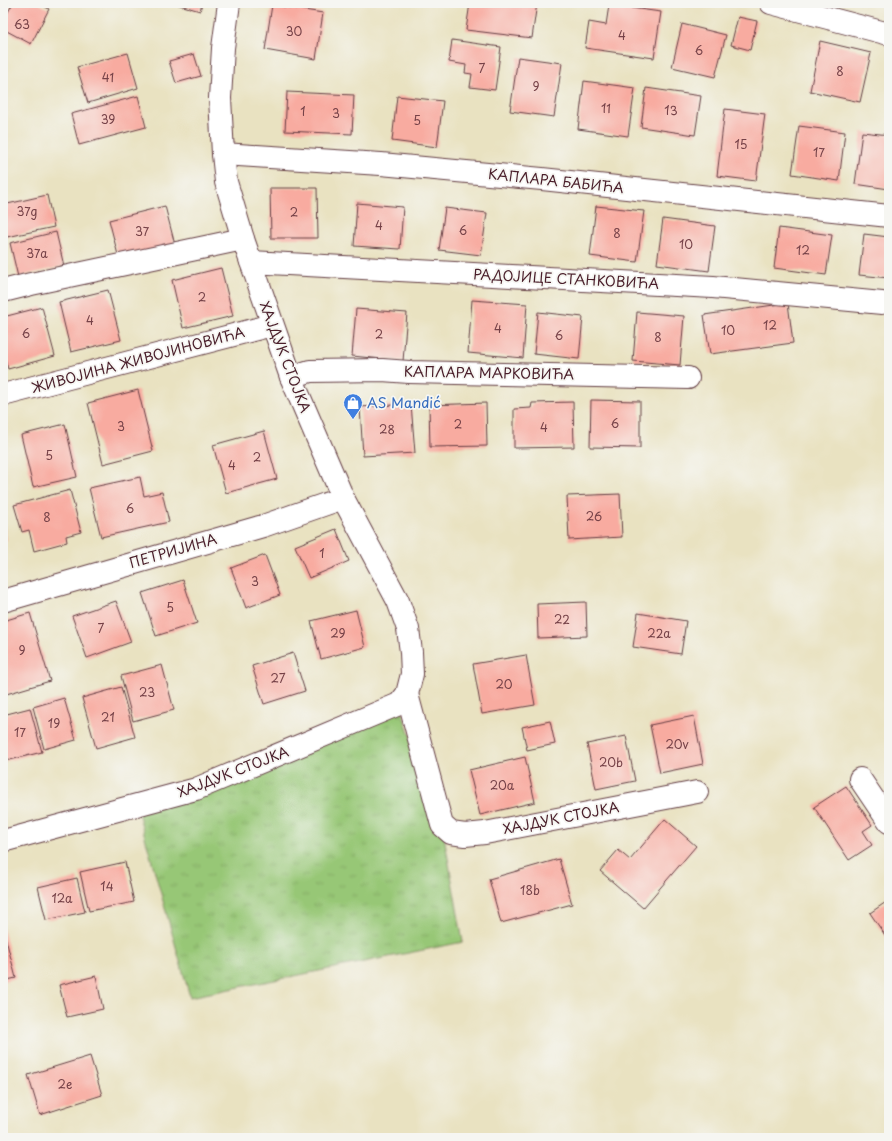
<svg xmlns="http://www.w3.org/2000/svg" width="892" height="1141" font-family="'Playpen Sans',sans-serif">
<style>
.grass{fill:url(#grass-tufts);stroke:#707350}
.building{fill:#f8aba0}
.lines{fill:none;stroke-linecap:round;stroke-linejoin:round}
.minor-casing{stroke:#623c42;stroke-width:24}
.minor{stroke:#fff;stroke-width:22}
.labels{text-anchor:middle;stroke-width:3.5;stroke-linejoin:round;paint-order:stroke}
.number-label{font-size:12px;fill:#764248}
.street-label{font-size:14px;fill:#4a1f2b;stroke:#f6f6f2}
.shop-label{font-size:14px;fill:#366cbe;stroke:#f6f6f2;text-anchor:start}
</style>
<defs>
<pattern id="grass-tufts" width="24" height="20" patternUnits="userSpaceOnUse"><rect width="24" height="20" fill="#97c776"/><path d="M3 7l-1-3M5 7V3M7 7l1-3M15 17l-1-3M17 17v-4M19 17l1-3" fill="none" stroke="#84aa66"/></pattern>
</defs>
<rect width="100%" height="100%" fill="#f6f6f2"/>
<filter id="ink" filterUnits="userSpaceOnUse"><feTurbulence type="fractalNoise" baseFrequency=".025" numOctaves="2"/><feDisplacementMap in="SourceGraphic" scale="8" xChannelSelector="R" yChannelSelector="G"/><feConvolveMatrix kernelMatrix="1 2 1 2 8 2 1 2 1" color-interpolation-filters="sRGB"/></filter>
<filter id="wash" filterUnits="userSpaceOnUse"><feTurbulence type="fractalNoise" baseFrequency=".012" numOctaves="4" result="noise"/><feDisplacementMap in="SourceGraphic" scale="16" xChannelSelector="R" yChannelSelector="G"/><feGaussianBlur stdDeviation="0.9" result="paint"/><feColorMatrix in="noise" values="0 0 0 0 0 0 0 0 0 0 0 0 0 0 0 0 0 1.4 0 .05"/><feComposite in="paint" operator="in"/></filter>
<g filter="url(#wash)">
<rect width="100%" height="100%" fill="#e9e2c1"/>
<path class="grass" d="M399 704 442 825 463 942 190 997 136 805Z"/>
<g id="blocks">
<g class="building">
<path d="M13 3H38L49 9 31 44 3 29V21Z"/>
<path d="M173 3H202L200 11Z"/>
<path d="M470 3H537L532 38 466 30Z"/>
<path d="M272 5 323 13 316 59 265 50Z"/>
<path d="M609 5 661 12 654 58 585 48 589 22 606 25Z"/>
<path d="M738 17 757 21 750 50 731 45Z"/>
<path d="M682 24 726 35 715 77 672 67Z"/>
<path d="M452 40 501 47 495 90 470 87 472 74 465 73 466 65 449 62Z"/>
<path d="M820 41 871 53 860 102 810 91Z"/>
<path d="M128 53 138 88 88 103 77 67Z"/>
<path d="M194 54 201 76 176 83 169 61Z"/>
<path d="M518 57 562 63 554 117 510 111Z"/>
<path d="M584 81 635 88 628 136 578 129Z"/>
<path d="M646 88 701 96 695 135 641 127Z"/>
<path d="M287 92 354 95 352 134 285 131Z"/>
<path d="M138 96 146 127 79 145 71 114Z"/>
<path d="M397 96 443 101 437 147 392 141Z"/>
<path d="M725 109 765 114 756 181 717 176Z"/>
<path d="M799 126 845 132 839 181 792 174Z"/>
<path d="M862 132 889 135V189L855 184Z"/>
<path d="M270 188H317L318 238H271Z"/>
<path d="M47 195 54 227 7 237 3 220V205Z"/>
<path d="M357 203 403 207 400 249 354 246Z"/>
<path d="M165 206 175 245 119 259 109 220Z"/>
<path d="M596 206 644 211 637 262 590 256Z"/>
<path d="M445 208 487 213 481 255 439 250Z"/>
<path d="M663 219 715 226 709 271 657 264Z"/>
<path d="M779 228 832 235 826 275 774 268Z"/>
<path d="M56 232 64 266 18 277 10 243Z"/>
<path d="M864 234 889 237V278L859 275Z"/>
<path d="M221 268 233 316 183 328 172 280Z"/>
<path d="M108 290 121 340 71 352 59 302Z"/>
<path d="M472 300 527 304 523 358 468 353Z"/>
<path d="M788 303 793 343 710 354 704 315Z"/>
<path d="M42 307 55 356 8 369 3 351V317Z"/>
<path d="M356 309 407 313 403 361 352 356Z"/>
<path d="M538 312 583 317 579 359 534 354Z"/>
<path d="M637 312 684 316 680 365 633 361Z"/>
<path d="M138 390 153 451 103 464 88 403Z"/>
<path d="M591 400 640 401V448L590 447Z"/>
<path d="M573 402 574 447 514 448V409L531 408 532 403Z"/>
<path d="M486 403 487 446 430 447 429 405Z"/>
<path d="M411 404 415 453 363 456 360 407Z"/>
<path d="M65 424 77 477 33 487 21 435Z"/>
<path d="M264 431 277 479 226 493 213 445Z"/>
<path d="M140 477 144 496 162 492 169 522 101 537 89 488Z"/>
<path d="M70 490 81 532 66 536 67 542 34 551 29 530 22 532 14 505Z"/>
<path d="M620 494 622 537 569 540 567 496Z"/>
<path d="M4 525 7 540 3 541V526Z"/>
<path d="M336 529 349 561 309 578 295 546Z"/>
<path d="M265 555 280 595 246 608 231 568Z"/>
<path d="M183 580 197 623 156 636 142 593Z"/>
<path d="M116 601 131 642 87 658 72 616Z"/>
<path d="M586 602 587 636 538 638 537 604Z"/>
<path d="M356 610 365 647 321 659 311 621Z"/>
<path d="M30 613 50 681 3 695V621Z"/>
<path d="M638 613 686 621 681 654 633 647Z"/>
<path d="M293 653 305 691 264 704 252 666Z"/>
<path d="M526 655 535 705 482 714 473 664Z"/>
<path d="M162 665 174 710 133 721 121 676Z"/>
<path d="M121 687 135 737 96 748 82 698Z"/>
<path d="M64 698 76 740 44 749 33 707Z"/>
<path d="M30 708 42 752 6 761 3 752V715Z"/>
<path d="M694 716 703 764 660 773 650 725Z"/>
<path d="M550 721 555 744 527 750 522 727Z"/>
<path d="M626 736 635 781 596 789 587 744Z"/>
<path d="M525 757 535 802 480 815 469 770Z"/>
<path d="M846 786 872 825 863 831 872 845 849 860 814 807Z"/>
<path d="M665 819 696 846 643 908 600 871 618 850 630 860Z"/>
<path d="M559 859 572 904 501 923 489 879Z"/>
<path d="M125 862 134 902 89 911 80 872Z"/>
<path d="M77 878 85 912 46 920 38 887Z"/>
<path d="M889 900V941L870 913Z"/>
<path d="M3 928 16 978 3 981Z"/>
<path d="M96 976 103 1009 67 1017 59 985Z"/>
<path d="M90 1056 102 1095 40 1115 28 1075Z"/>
</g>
</g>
</g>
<g filter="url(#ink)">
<use href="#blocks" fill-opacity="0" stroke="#623c42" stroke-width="1"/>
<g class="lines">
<g class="minor-casing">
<g id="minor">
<path d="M771 3 889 34"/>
<path d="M223 154 381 164 542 179 889 216"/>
<path d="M251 262 713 287 882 303"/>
<path d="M3 291 31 284 243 239"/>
<path d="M291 377 310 371 382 370 409 372 688 378"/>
<path d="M3 395 272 325"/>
<path d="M3 601 263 526 343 498"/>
<path d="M407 694 442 825 451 833 465 835 485 833 697 792"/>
<path d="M860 779 889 822"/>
<path d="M3 841 196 789 399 704 407 694 412 674 411 652 408 629 398 601 343 498 291 377 243 239 226 182 223 154 220 98 223 48 229 3"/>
</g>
</g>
<use href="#minor" class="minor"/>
</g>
</g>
<defs>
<g id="shop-pin" transform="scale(1)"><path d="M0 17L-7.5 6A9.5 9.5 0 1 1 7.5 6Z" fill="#3f7fe0" stroke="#f6f6f2"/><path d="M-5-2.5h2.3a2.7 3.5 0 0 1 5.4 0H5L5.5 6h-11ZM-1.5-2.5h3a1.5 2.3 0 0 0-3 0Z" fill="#fff"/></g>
</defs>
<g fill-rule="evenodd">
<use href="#shop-pin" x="353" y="403"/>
</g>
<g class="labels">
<g class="number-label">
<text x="22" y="29">63</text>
<text x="294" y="36">30</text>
<text x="622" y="40">4</text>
<text x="699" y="55">6</text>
<text x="482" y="73">7</text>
<text x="840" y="76">8</text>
<text x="108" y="82">41</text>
<text x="536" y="91">9</text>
<text x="606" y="113">11</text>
<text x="671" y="115">13</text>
<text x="303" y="116">1</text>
<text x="336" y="118">3</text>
<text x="108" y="124">39</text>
<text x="417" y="125">5</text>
<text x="741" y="149">15</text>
<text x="819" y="157">17</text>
<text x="27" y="216">37g</text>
<text x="294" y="217">2</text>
<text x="379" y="230">4</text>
<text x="463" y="235">6</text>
<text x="142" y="236">37</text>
<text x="617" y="238">8</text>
<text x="686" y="249">10</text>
<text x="803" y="255">12</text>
<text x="37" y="258">37a</text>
<text x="202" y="302">2</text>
<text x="90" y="325">4</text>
<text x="770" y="330">12</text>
<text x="498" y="333">4</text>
<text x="728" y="335">10</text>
<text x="26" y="338">6</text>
<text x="379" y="339">2</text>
<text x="559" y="340">6</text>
<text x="658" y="342">8</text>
<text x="615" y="428">6</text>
<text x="458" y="429">2</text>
<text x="121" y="431">3</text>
<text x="544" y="432">4</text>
<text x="387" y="434">28</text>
<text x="49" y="460">5</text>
<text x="257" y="462">2</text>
<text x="232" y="470">4</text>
<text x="130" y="513">6</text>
<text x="594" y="521">26</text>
<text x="47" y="522">8</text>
<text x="322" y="558">1</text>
<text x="255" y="586">3</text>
<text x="170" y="612">5</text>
<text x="562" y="624">22</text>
<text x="101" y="633">7</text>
<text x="338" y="638">29</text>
<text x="659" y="638">22a</text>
<text x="22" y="655">9</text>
<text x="278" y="683">27</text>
<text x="504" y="689">20</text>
<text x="147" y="697">23</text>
<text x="108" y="722">21</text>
<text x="54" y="728">19</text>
<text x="20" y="737">17</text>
<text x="677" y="749">20v</text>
<text x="611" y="767">20b</text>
<text x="502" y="790">20a</text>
<text x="107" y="891">14</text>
<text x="530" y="895">18b</text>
<text x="62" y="903">12a</text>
<text x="65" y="1089">2e</text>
</g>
<g class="street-label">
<text transform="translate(556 181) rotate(6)" y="5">КАПЛАРА БАБИЋА</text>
<text transform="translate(566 279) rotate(3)" y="5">РАДОЈИЦЕ СТАНКОВИЋА</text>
<text transform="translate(285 357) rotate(69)" y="5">ХАЈДУК СТОЈКА</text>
<text transform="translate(138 360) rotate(-15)" y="5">ЖИВОЈИНА ЖИВОЈИНОВИЋА</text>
<text transform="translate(489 373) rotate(1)" y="5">КАПЛАРА МАРКОВИЋА</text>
<text transform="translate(173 551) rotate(-16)" y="5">ПЕТРИЈИНА</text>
<text transform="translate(233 772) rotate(-21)" y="5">ХАЈДУК СТОЈКА</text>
<text transform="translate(561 818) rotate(-11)" y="5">ХАЈДУК СТОЈКА</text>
</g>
<g class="shop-label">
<text x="367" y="408">AS Mandić</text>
</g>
</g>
<rect width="892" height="1141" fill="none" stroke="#f6f6f2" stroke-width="16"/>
</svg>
